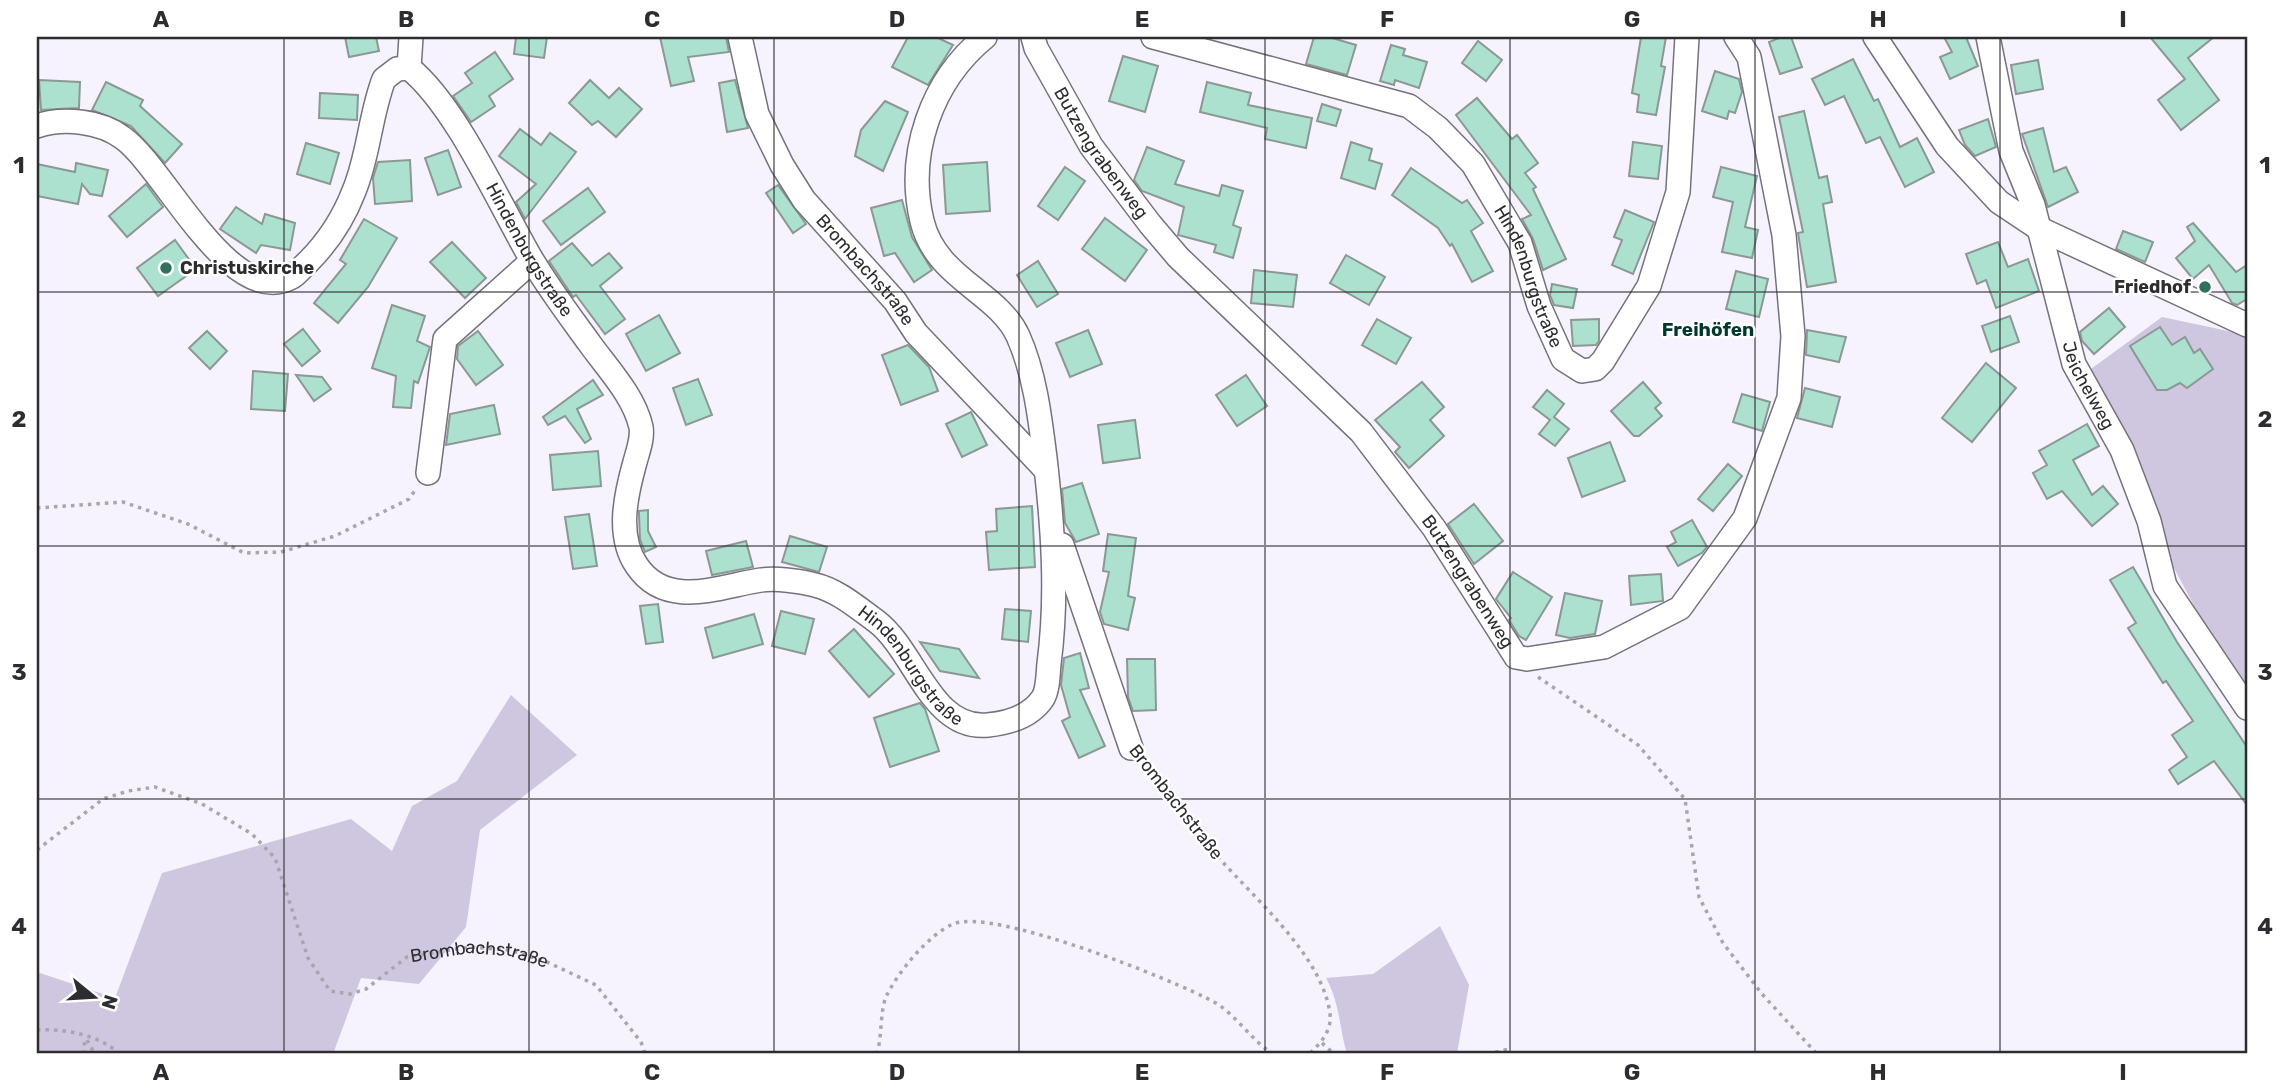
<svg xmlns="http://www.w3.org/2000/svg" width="2284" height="1091" font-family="Rubik,sans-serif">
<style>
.green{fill:#cfc7e0}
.building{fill:#ace0cf;stroke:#8b9894;stroke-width:2}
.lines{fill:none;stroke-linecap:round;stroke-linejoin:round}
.minor-casing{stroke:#75727c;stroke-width:26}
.path{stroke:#a8a5ae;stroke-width:3.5;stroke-dasharray:3.5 5;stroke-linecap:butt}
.minor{stroke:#fff;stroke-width:23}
.grid{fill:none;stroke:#2d2c30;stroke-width:2;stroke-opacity:0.55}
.poi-dot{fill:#2f705e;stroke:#fff;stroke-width:2.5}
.labels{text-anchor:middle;stroke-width:5;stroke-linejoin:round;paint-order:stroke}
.street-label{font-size:18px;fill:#2d2c30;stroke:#fff}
.poi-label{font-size:18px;font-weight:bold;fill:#2d2c30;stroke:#fff;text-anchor:start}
.neighbourhood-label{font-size:19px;font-weight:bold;fill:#00382c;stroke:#fff}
.neatline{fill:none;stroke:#2d2c30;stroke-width:2.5}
.grid-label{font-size:23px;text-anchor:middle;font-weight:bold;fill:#2d2c30}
</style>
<rect width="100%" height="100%" fill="#f6f2fe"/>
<g class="green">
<path d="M2162 317 2247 335V689L2201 619 2164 549 2139 464 2091 369Z"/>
<path d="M511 695 577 755 480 830 466 927 419 984 361 978 333 1054H37V972L115 998 162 873 351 819 392 851 412 806 457 781Z"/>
<path d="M1440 926 1469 985 1457 1054H1347C1339 1027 1340 1003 1326 978L1373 974Z"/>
</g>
<g class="building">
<path d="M345 37H376L379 51 349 57Z"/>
<path d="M516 37H547L544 58 514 54Z"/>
<path d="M660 37H726L729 52 688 57 694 81 671 86Z"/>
<path d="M908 37H936L953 45 928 85 892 67Z"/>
<path d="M1314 37H1329L1356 45 1347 75 1306 64Z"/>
<path d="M1641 37H1666L1661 66 1665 67 1656 115 1637 112 1639 95 1632 93Z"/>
<path d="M1782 37H1791L1802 67 1780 74 1769 42Z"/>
<path d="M1944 37H1966L1978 66 1950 79 1940 57 1952 52Z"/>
<path d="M2150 37H2214L2188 58 2219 100 2181 130 2158 100 2185 79Z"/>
<path d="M1478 41 1502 60 1486 81 1462 63Z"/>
<path d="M1391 45 1405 49 1403 55 1427 62 1419 88 1395 80 1394 85 1380 81Z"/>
<path d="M495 52 513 79 489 96 495 106 471 122 453 96 472 83 465 73Z"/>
<path d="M1123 56 1158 66 1145 112 1109 101Z"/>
<path d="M1853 59 1874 101 1878 99 1900 147 1917 138 1934 172 1905 187 1880 137 1866 143 1844 96 1825 105 1812 79Z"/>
<path d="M2038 60 2043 89 2016 94 2011 65Z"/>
<path d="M1715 71 1739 79 1742 92 1735 113 1729 111 1727 119 1702 111Z"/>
<path d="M39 80 80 82 79 108 41 110Z"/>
<path d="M590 80 609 98 619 88 642 109 616 137 598 121 592 125 569 103Z"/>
<path d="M735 80 748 128 727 132 719 83Z"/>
<path d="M106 82 143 100 140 106 182 144 165 163 131 126 92 110Z"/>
<path d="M1207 82 1251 93 1248 105 1312 118 1306 148 1265 139 1267 128 1200 112Z"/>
<path d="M320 93 358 95 357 120 319 118Z"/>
<path d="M1477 98 1512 139 1517 135 1538 163 1525 173 1536 187 1533 189 1566 259 1543 270 1533 239 1522 219 1531 215 1456 115Z"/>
<path d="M885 101 908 112 883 171 855 156 861 130Z"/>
<path d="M1322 104 1341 110 1336 126 1317 121Z"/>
<path d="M1804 111 1819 178 1827 176 1832 202 1823 204 1836 282 1807 287 1798 233 1803 232 1779 117Z"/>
<path d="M1988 119 1996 147 1975 156 1965 145 1959 130Z"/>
<path d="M2043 128 2054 172 2066 167 2078 192 2048 207 2022 134Z"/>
<path d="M520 129 541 145 550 133 576 152 525 219 516 202 536 184 499 156Z"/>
<path d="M1351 142 1372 149 1369 160 1382 164 1375 189 1341 178Z"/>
<path d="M1633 142 1662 146 1658 179 1629 176Z"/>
<path d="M306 143 339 153 330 184 297 174Z"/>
<path d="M1147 147 1184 161 1175 184 1219 196 1222 185 1243 191 1233 225 1241 228 1233 258 1214 252 1216 245 1178 235 1184 207 1142 191 1134 180Z"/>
<path d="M448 150 461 187 438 195 425 158Z"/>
<path d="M410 160 412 201 375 204 373 178 378 162Z"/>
<path d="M987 162 990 211 946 214 943 165Z"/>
<path d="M76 163 108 170 102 196 90 194 82 184 78 204 37 196V164L75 172Z"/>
<path d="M1065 167 1085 181 1058 220 1038 206Z"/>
<path d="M1721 167 1757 176 1745 227 1758 230 1752 258 1722 252 1733 202 1713 197Z"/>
<path d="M1411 168 1462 203 1467 200 1483 223 1471 231 1493 271 1472 282 1452 244 1450 246 1438 228 1392 195Z"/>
<path d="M146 184 163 207 127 237 109 216Z"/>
<path d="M778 185 806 224 793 233 766 193Z"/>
<path d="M588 188 605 212 561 245 543 221Z"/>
<path d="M902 200 912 237 932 270 914 282 895 253 884 256 871 208Z"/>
<path d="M236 207 262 224 265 214 295 223 290 250 261 245 256 253 220 229Z"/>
<path d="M1625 210 1654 222 1633 274 1612 265 1622 240 1614 237Z"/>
<path d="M1105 218 1147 250 1125 281 1082 249Z"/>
<path d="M364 219 397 238 368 287 338 323 314 303 346 264 340 260Z"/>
<path d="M2193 223 2236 272 2247 265V299L2237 305 2232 303 2209 265 2193 279 2176 258 2195 241 2187 227Z"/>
<path d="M2123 231 2153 242 2145 262 2116 249Z"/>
<path d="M175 240 196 269 158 296 137 268Z"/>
<path d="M452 242 486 278 465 298 430 262Z"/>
<path d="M1998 242 2008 267 2028 259 2039 291 1996 308 1986 280 1977 284 1966 254Z"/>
<path d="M572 243 592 266 609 253 622 268 600 286 625 319 605 334 576 295 573 297 549 261Z"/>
<path d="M1346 255 1385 277 1369 305 1330 283Z"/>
<path d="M1038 261 1058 294 1037 307 1017 275Z"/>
<path d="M1254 270 1297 275 1293 307 1251 303Z"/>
<path d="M1736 271 1768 279 1759 317 1726 309Z"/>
<path d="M1552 284 1577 289 1573 308 1554 305 1550 295Z"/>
<path d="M392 305 425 316 417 341 430 347 418 383 414 381 411 408 393 407 396 376 372 368Z"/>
<path d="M2109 308 2125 327 2094 354 2082 341 2080 332Z"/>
<path d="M659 315 680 353 646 371 626 334Z"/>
<path d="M2010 316 2019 342 1991 352 1982 326Z"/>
<path d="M1377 319 1411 338 1396 364 1362 345Z"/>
<path d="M1599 319V341L1596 345 1573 346 1571 320Z"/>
<path d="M2160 327 2172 345 2185 337 2194 353 2200 349 2213 369 2187 388 2180 383 2167 390H2157L2130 346Z"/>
<path d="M303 329 320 351 302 366 284 344Z"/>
<path d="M1088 330 1102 364 1070 377 1056 343Z"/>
<path d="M1807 330 1846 337 1839 362 1806 355Z"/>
<path d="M207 331 227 351 210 369 189 348Z"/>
<path d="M478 331 503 365 476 385 457 359 458 346Z"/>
<path d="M908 345 929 367 938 391 901 405 882 355Z"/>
<path d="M1986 363 2016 388 1972 442 1942 418Z"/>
<path d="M253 371 288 374 285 411 251 409Z"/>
<path d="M296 375 322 377 331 389 314 401Z"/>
<path d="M1246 375 1267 406 1237 426 1216 395Z"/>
<path d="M698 379 712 415 686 425 673 388Z"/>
<path d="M593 380 603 395 577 409 591 439 585 443 565 416 548 425 543 417Z"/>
<path d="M1422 382 1444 407 1430 420 1444 436 1409 468 1395 452 1400 447 1375 420Z"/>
<path d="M1643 382 1661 403 1655 408 1662 416 1639 436H1634L1611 411Z"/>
<path d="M1805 388 1840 397 1832 427 1797 418Z"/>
<path d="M1547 390 1564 404 1554 417 1569 429 1555 446 1539 434 1550 420 1533 407Z"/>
<path d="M1742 394 1770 402 1762 431 1733 422Z"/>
<path d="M494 405 500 434 446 445 450 414Z"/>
<path d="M971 412 987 445 962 457 946 424Z"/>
<path d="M1135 420 1140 458 1103 463 1098 425Z"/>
<path d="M2087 424 2099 446 2073 460 2092 495 2103 486 2118 504 2092 526 2062 491 2047 499 2033 473 2047 465 2039 451Z"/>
<path d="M1610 442 1625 481 1582 497 1568 458Z"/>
<path d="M598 451 601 486 553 490 550 455Z"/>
<path d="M1728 464 1742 476 1713 511 1698 499Z"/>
<path d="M1082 483 1099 534 1076 542 1065 523 1062 489Z"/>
<path d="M1474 504 1503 541 1474 564 1448 524Z"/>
<path d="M1032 506 1035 567 989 570 986 532 997 531 996 509Z"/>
<path d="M648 510V531L656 547 645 552 640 539 639 515V511Z"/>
<path d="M589 514 597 566 573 569 565 517Z"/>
<path d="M1692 520 1707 547 1702 553 1678 566 1667 547 1676 542 1671 532Z"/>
<path d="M1108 534 1136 538 1128 596 1135 598 1128 630 1104 624 1100 612 1109 572 1103 571Z"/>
<path d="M790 536 827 547 819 572 782 562Z"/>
<path d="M746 541 753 567 712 575 706 551Z"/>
<path d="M2133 567 2177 642 2247 747V805L2214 761 2178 784 2169 770 2187 757 2172 735 2193 721 2166 681 2163 683 2128 628 2136 623 2110 580Z"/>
<path d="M1513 572 1552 597 1526 640 1519 636 1509 620 1511 618 1496 599Z"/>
<path d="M1661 574 1663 601 1631 605 1629 576Z"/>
<path d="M1565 593 1602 601 1595 634 1570 638 1556 635Z"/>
<path d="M658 604 663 642 646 644 640 606Z"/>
<path d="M1005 609 1031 611 1028 642 1002 639Z"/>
<path d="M781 611 814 619 805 654 772 646Z"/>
<path d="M754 614 763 644 713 658 705 628Z"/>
<path d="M854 629 894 674 869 697 829 651Z"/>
<path d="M920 642 959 649 979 678 940 671Z"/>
<path d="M1080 653 1089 688 1080 690 1105 746 1079 758 1062 721 1070 717 1061 685 1064 658Z"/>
<path d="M1127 659H1155L1156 710 1133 711 1128 697Z"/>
<path d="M920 703 925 709 939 751 890 767 874 718Z"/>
</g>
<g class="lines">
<g class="minor-casing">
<g id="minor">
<path id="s2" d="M740 37 757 114 782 165 804 200 895 301 916 333 1046 470"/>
<path id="s3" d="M1033 37 1036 48 1091 146 1150 224 1178 257 1361 432 1434 528 1516 657 1527 659 1604 647 1680 608 1745 518 1789 398 1793 336 1784 235 1749 57 1736 37"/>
<path id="s4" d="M1153 37 1409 106 1438 128 1473 164 1520 243 1539 306 1563 359 1582 371 1595 369 1603 361 1649 286 1678 192 1687 37"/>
<path d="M1875 37 1947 146 1999 202 2038 228 2247 325"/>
<path id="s5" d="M1988 37 2011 151 2033 205 2074 364 2122 450 2149 521 2165 586 2247 708"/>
<path d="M409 68 411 37"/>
<path id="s6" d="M37 126C63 117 101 121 123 138 165 168 231 311 292 277 298 273 303 266 308 262 327 243 344 217 354 191 369 155 370 115 384 79L397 69 409 68C455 105 498 201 529 255 547 286 569 315 590 344 608 369 634 396 641 427 643 438 638 451 635 462 626 494 616 536 637 566 667 610 720 586 761 580 776 578 800 581 815 585 837 590 858 608 876 621 915 650 931 731 988 725 1008 723 1031 716 1043 698 1048 690 1048 674 1049 664 1058 594 1053 528 1045 458 1040 418 1035 374 1018 336 998 292 936 279 922 221 906 154 931 81 985 37"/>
<path d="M428 473 445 339 532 261"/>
<path d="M1062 545 1131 748"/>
</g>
</g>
<g class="path">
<path d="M37 508 123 502 188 524 244 553 281 552 335 536 409 499 416 489"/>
<path d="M1538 677 1638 745 1685 799 1699 897 1723 943 1762 994 1817 1054"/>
<path d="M1143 764C1169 795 1193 829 1220 859 1256 900 1323 957 1330 1014 1332 1031 1320 1044 1309 1054"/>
<path id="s1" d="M37 850 103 799 128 791 155 787 202 804 252 834 275 858 308 958 330 991 350 994 366 989 407 957 469 947 510 950 547 962 596 985 641 1042 645 1054"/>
<path d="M37 1030C62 1028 101 1035 119 1054"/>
<path d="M87 1040 95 1054"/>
<path d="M1322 1043 1334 1054"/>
<path d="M83 1054 85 1040"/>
<path d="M877 1054C882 1037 880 1011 886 997 897 973 928 935 953 924 992 907 1174 980 1214 1002 1237 1015 1253 1043 1274 1054"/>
<path d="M1487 1054 1509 1049"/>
</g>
<use href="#minor" class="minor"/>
</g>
<path class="grid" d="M284 37V1054M529 37V1054M774 37V1054M1019 37V1054M1265 37V1054M1510 37V1054M1755 37V1054M2000 37V1054M37 292H2247M37 546H2247M37 799H2247"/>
<g class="poi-dot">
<circle cx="166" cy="268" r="7"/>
<circle cx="2205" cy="287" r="7"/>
</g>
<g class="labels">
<g class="street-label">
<text dy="6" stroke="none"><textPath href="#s3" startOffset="135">Butzengrabenweg</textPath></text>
<text dy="6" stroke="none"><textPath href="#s6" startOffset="793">Hindenburgstraße</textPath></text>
<text dy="6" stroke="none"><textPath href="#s2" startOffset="270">Brombachstraße</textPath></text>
<text dy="6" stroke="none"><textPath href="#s4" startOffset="478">Hindenburgstraße</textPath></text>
<text dy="6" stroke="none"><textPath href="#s5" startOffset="364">Jeichelweg</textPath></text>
<text dy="6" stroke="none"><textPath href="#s3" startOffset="702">Butzengrabenweg</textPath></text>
<text dy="6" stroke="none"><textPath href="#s6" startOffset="1463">Hindenburgstraße</textPath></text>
<text transform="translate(1176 802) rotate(52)" y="6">Brombachstraße</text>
<text dy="6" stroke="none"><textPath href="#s1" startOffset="586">Brombachstraße</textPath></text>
</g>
<g class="poi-label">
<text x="180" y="274">Christuskirche</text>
<text x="2191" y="293" text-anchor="end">Friedhof</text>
</g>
<g class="neighbourhood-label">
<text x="1708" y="336">Freihöfen</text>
</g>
</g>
<rect width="2284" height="1091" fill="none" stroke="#ffffff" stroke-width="77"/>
<g transform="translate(94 997) rotate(108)" stroke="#ffffff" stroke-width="5" paint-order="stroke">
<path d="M0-5L12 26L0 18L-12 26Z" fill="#2d2c30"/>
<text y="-10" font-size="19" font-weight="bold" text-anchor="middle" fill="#2d2c30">N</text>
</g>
<rect x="38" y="38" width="2208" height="1014" class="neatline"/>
<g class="grid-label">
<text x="161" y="27">A</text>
<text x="406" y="27">B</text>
<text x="652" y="27">C</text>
<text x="897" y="27">D</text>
<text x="1142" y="27">E</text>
<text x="1387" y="27">F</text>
<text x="1632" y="27">G</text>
<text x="1878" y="27">H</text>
<text x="2123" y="27">I</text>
<text x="19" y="173">1</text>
<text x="2265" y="173">1</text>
<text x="19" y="427">2</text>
<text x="2265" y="427">2</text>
<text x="19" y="680">3</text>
<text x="2265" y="680">3</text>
<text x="19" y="934">4</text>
<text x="2265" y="934">4</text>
<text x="161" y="1080">A</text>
<text x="406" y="1080">B</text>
<text x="652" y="1080">C</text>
<text x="897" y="1080">D</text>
<text x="1142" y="1080">E</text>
<text x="1387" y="1080">F</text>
<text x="1632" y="1080">G</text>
<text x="1878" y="1080">H</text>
<text x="2123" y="1080">I</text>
</g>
</svg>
